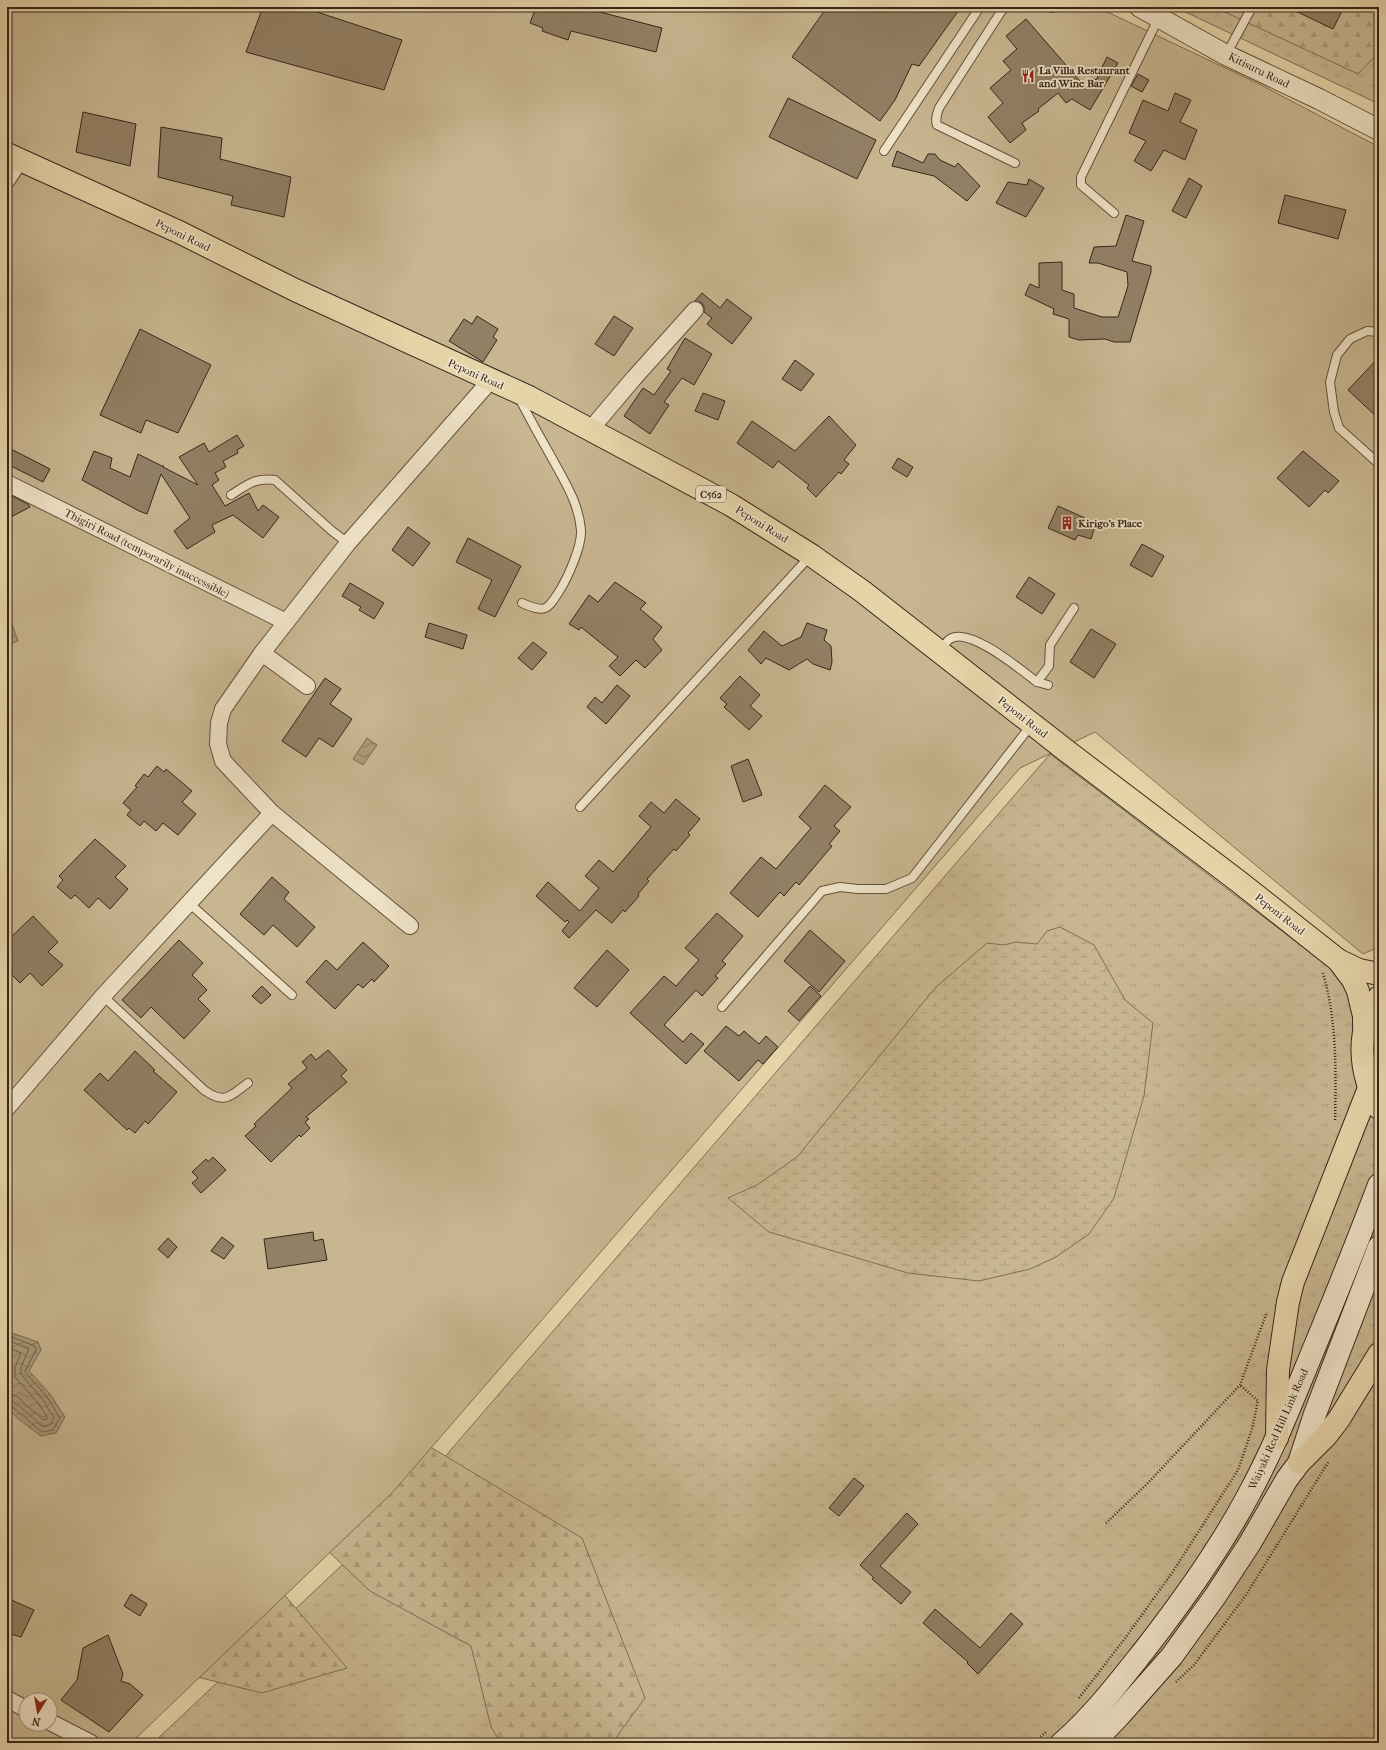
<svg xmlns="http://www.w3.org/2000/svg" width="1386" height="1750" font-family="'IM FELL French Canon',serif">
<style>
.grass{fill:url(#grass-tufts);stroke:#806e56}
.forest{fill:url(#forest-firs);stroke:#806e56}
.wetland{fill:url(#wetland-marsh);stroke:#806e56}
.garden{fill:#c8b691;stroke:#806e56;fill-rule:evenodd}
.water{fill:url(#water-waves);stroke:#7c6b53}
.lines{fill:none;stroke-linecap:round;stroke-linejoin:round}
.shore{stroke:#70604a;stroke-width:1}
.building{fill:#928065;stroke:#37261b}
.service-casing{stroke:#63523e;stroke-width:10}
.minor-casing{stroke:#63523e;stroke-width:18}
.tertiary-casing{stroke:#63523e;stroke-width:22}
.secondary-casing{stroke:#37261b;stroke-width:24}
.primary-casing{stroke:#37261b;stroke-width:24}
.path{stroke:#37261b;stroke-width:2.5;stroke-dasharray:1 2;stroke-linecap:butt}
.service{stroke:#efe3c7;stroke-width:8}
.minor{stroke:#efe3c7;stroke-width:16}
.tertiary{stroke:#efe3c7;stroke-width:20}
.secondary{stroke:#efe3c7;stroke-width:22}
.primary{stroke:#e6d4a9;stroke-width:22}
.labels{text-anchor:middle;stroke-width:3.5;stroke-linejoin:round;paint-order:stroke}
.shield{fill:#efe3c7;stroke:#6e5f4f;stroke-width:1}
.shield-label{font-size:10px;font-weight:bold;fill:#37261b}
.poi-label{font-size:11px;font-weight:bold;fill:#37261b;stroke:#efe3c7;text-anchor:start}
.street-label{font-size:11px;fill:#37261b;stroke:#efe3c7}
</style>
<defs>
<pattern id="grass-tufts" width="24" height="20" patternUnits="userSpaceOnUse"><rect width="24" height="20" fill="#c8b691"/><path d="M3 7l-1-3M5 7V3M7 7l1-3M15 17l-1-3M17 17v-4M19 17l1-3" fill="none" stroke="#ac9c7c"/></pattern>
<pattern id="forest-firs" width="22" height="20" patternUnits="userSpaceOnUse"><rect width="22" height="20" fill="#c8b691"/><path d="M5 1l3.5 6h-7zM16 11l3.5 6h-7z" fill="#ac9c7c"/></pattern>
<pattern id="wetland-marsh" width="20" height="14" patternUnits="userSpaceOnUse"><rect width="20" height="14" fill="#c8b691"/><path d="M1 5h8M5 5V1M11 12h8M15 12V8" fill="none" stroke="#ac9c7c"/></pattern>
<pattern id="water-waves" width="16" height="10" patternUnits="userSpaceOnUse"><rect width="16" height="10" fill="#aa9979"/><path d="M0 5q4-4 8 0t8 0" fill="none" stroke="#8b7d62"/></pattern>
</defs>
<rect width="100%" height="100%" fill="#e6d4a9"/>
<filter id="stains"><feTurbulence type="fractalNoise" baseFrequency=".005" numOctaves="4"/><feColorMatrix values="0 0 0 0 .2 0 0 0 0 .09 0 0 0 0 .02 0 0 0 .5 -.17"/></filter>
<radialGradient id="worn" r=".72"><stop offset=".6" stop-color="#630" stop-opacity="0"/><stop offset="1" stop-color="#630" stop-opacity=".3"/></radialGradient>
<g class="grass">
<path d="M1175 7H1379V104Z"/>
<path d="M1050 754 1379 1005V1743H153L393 1517Z"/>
</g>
<g class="forest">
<path d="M1214 7H1379V52L1358 74Z"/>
<path d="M7 1193 582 1538 645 1698 612 1743H501L491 1727 471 1646 370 1591 259 1485Z"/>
<path d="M263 1570 347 1668 262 1693 181 1673Z"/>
</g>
<path class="wetland" d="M1060 927 1094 945 1125 1000 1153 1023 1144 1096 1114 1198 1089 1234 1056 1257 1030 1269 979 1281 908 1273 769 1232 728 1198 757 1185 797 1157 935 988 987 943 1004 945 1016 942 1037 944 1047 931Z"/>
<path class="garden" d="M7 7H1097L1259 84 1379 147V947L1363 954 1095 732 1020 768 392 1493 131 1743H7ZM26 1700H50V1724H26Z"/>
<g class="water">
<path d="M7 611 18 641 7 645Z"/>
<path d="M367 738 377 745 363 765 353 759Z"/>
<path d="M7 1328 12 1333 38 1342 41 1350 29 1371 50 1394 65 1417 56 1433 41 1436 17 1418 7 1406Z"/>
</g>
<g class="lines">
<g class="shore">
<path d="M7 1333 11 1337 35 1346 36 1350 26 1369 25 1372 47 1397 60 1418 53 1430 42 1432C35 1427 11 1404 7 1404"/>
<path d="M7 1340 29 1349 21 1367V1374L43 1400 54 1418 50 1425 43 1426C35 1421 14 1399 7 1399"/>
<path d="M7 1347 21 1353 15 1367V1377L38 1403 47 1417V1419L44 1420 28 1407 17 1396 7 1393"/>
</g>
</g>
<g class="building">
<path d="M263 7H302L402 40 384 90 246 52Z"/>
<path d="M536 7H593L592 10 662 28 656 52 571 31 568 40 542 31 543 28 530 23Z"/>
<path d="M827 7H961L919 66 912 64 895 100 880 121 792 57Z"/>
<path d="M1287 7H1344L1333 29Z"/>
<path d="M1026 19 1086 88 1092 78 1096 80 1107 57 1118 63 1090 110 1072 99 1066 103 1058 93 1038 109 1039 111 1022 123 1026 130 1010 143 988 117 1003 103 990 88 1011 70 1003 61 1017 49 1006 36Z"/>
<path d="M1138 74 1149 80 1142 92 1131 86Z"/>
<path d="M1175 93 1191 100 1180 122 1197 130 1185 160 1164 150 1151 171 1134 161 1146 141 1129 133 1143 100 1168 111Z"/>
<path d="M788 98 876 140 857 179 769 137Z"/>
<path d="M83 112 136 124 130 166 76 152Z"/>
<path d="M161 127 222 138 220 159 291 177 284 217 231 205 233 196 158 177Z"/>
<path d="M897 151 923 163 928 154H935L940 160 955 167 958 163 980 186 967 201 934 176 892 166Z"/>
<path d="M1189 178 1202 186 1186 218 1172 211Z"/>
<path d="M1029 179 1044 188 1026 217 996 203 1008 182 1027 185Z"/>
<path d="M1285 195 1346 210 1338 239 1278 223Z"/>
<path d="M1126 215 1144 221 1132 261 1151 266V272L1130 342H1114L1105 339 1079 340 1069 337V319L1053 314 1054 309 1025 295 1030 284 1039 288V263L1062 262V290L1074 294V308L1102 317H1118L1128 286 1127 272 1098 263H1089L1094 247 1116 246Z"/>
<path d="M702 293 720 308 727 299 752 318 732 344 707 324 712 318 704 312V307L702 303 695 301Z"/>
<path d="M477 316 498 329 493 337 497 340 483 362 449 341 464 319 472 324Z"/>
<path d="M614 316 633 328 614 356 595 344Z"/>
<path d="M140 329 211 365 178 433 146 420 141 433 100 415Z"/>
<path d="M685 338 712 354 694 385 682 378 664 402 669 405 650 434 624 416 643 388 654 395 671 371 667 369Z"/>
<path d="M1379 357V419L1348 390Z"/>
<path d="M795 360 814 374 801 391 782 379Z"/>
<path d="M703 393 725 401 718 420 695 411Z"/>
<path d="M829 416 856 445 844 460 849 464 841 474 839 472 816 497 807 488 809 485 778 461 773 468 737 443 752 421 795 451Z"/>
<path d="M237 435 244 446 237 450 238 453 223 461 226 467 215 473 219 480 212 485 225 506 249 493 258 511 263 505 279 517 263 538 233 515 212 525 215 532 187 549 174 531 190 518 161 474 147 514 139 511 82 480 94 451 112 458 110 468 130 477 138 454 162 466H164L163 467 198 485 179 457 204 443 209 452Z"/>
<path d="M7 447 50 469 43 482 7 464Z"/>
<path d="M1303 451 1339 481 1328 493 1325 490 1309 507 1277 478Z"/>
<path d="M898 458 913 467 907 477 892 468Z"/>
<path d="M10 495 28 504 30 507 7 519V496Z"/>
<path d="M1058 506 1085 518 1083 522 1095 526 1091 539 1078 535 1075 540 1048 528Z"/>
<path d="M408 527 430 543 413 566 392 550Z"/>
<path d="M468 538 521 566 495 617 478 609 492 580 456 562Z"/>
<path d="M1142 544 1164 556 1152 577 1130 565Z"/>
<path d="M1029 577 1055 594 1042 614 1016 597Z"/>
<path d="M615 582 646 603 640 609 662 627 653 639 662 650 645 668 636 660 620 676 609 666 618 657 581 627 579 630 569 624 589 595 598 602Z"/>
<path d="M350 583 384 603 374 619 359 610 361 607 342 596Z"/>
<path d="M429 623 467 635 463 649 425 637Z"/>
<path d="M807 623 827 630 824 640 831 646 832 662 830 670 813 664 807 659 789 670 766 658 761 664 748 650 764 631 782 646 801 637Z"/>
<path d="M1091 629 1116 644 1094 678 1070 662Z"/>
<path d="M533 642 547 653 532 670 518 658Z"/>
<path d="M740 676 760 695 750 706 762 716 749 730 724 707 727 704 720 698Z"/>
<path d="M325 678 341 689 330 704 352 719 333 747 319 738 306 757 282 741Z"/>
<path d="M617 685 630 696 606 724 587 707 595 697 602 703Z"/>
<path d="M748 759 762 795 743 802 731 766Z"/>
<path d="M157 766 164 772 166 769 192 791 182 802 196 814 178 835 163 823 156 831 144 821 140 826 127 815 131 810 123 803 137 787 135 786 144 774 148 777Z"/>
<path d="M825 785 851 807 834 826 840 831 829 844 832 846 799 885 796 882 784 896 780 892 758 917 730 893 761 857 776 869 811 828 799 817Z"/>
<path d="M676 799 700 819 688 833 690 835 676 851 674 849 647 879 649 881 638 894 639 896 625 912 623 910 612 923 596 910 569 938 562 931 569 922 567 920 565 922 536 896 548 882 580 911 599 888 585 876 599 860 613 872 651 827 639 816 651 802 664 813Z"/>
<path d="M95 839 126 866 115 877 128 889 110 909 98 898 89 908 75 895 71 899 57 887 63 880 59 876Z"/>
<path d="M272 877 289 892 284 899 315 927 297 947 273 925 264 935 240 914Z"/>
<path d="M717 913 743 936 722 961 726 964 715 976 718 978 702 996 696 990 664 1025 683 1042 691 1033 704 1044 686 1064 630 1013 664 976 676 986 699 960 685 948Z"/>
<path d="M33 916 58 942 48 952 63 965 42 986 30 973 20 983 7 970V941Z"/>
<path d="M810 930 845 961 819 992 784 961Z"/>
<path d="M179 940 203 963 192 975 207 990 198 999 210 1011 184 1039 151 1007 141 1018 122 1000Z"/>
<path d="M363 942 389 966 374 982 372 979 363 988 358 984 335 1009 306 982 326 960 337 970Z"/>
<path d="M607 950 629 970 597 1007 574 988Z"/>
<path d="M262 986 271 995 261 1004 252 996Z"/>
<path d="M810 986 821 996 799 1021 788 1011Z"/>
<path d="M726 1026 739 1036 744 1031 759 1044 766 1036 778 1047 763 1064 758 1060 739 1081 704 1051Z"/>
<path d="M328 1050 347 1070 341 1076 347 1082 306 1117 309 1119 305 1122 310 1128 301 1137 299 1135 271 1162 245 1136 256 1126 254 1124 292 1088 288 1084 307 1068 302 1062 311 1054 316 1060Z"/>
<path d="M135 1051 155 1070 153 1071 177 1092 148 1124 145 1121 135 1133 129 1128 127 1130 84 1090 100 1073 108 1081Z"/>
<path d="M213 1157 226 1170 201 1193 192 1183 198 1178 192 1172 206 1159 208 1162Z"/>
<path d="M313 1232 314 1241 323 1239 327 1260 268 1269 264 1239Z"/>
<path d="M222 1237 234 1246 224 1259 211 1251Z"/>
<path d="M168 1238 177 1247 168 1258 158 1249Z"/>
<path d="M854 1478 864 1486 839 1516 829 1508Z"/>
<path d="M907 1513 918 1524 880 1566 911 1592 901 1604 872 1579 874 1578 860 1565Z"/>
<path d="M131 1594 147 1604 140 1616 124 1606Z"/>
<path d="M7 1598 34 1610 21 1637 7 1633Z"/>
<path d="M935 1609 980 1648 1011 1613 1023 1624 978 1674 967 1663 968 1662 923 1623Z"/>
<path d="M108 1635 123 1674 121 1681 130 1684 143 1695 109 1732 61 1700 77 1680 83 1648Z"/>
</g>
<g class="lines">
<g class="service-casing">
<g id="service">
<path d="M1004 7 939 108C937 114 935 119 937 125L1015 163"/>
<path d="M1052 8V7"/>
<path d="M1226 55 1252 7"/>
<path d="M884 151 980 7"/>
<path d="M1114 213 1081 185V177L1159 17"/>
<path d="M1379 332 1367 331 1350 339 1337 355 1330 382 1334 412 1339 428 1379 464"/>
<path d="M519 398C530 419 541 439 553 460 565 482 579 504 581 530 582 546 568 577 560 590 547 611 545 613 522 603"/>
<path d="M231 495C247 485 255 477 275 480L332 531 348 543"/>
<path d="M941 652C943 648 946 641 950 639 969 626 1021 670 1037 682L1049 666 1050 645 1074 608"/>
<path d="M1037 682 1048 685"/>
<path d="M580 807 811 555"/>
<path d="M189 903 292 995"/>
<path d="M103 996 204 1090C225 1105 230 1096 248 1083"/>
<path d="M722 1007 822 891 840 887 858 889H886L912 878 1032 724"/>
</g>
</g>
<g class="minor-casing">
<g id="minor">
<path d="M7 180 20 160"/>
<path d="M590 430 634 378 695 310"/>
<path d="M7 483 286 622"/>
<path d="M262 653 307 686"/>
<path d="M410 926 272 813 223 761 218 744 219 723 223 709 262 653 348 543 490 381"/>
<path d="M7 1108 103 996 272 813"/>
<path d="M7 1699 26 1709"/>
<path d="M50 1722 91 1743"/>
</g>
</g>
<g class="tertiary-casing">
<path id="tertiary" d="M1140 7 1226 55 1319 99 1379 130"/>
</g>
<g class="secondary-casing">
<g id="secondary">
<path d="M1062 1743C1094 1715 1119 1682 1146 1648 1184 1599 1220 1549 1249 1494 1273 1450 1291 1404 1310 1358 1334 1300 1357 1243 1379 1185"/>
<path d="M1093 1743 1119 1716 1172 1656 1216 1595 1250 1543 1287 1479 1299 1463 1315 1414 1379 1247"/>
</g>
</g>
<g class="primary-casing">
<g id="primary">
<path d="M7 154 179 232 295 290 529 397 731 505 811 555 862 591 1068 752 1238 881 1338 960 1353 980 1358 991 1364 1016V1026"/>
<path d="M1338 960 1359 970 1379 974"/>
<path d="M1379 997C1355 1031 1359 1073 1379 1108"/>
<path d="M1277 1438 1278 1370 1288 1302 1293 1282 1369 1088"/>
<path d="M1299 1463 1326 1436 1339 1419 1379 1354"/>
</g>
</g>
<g class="path">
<path d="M1323 973C1337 1021 1336 1071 1335 1121"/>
<path d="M1106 1523 1146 1485 1240 1385 1267 1312"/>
<path d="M1176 1682 1194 1665 1246 1595 1329 1461"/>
<path d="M1079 1698 1126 1637 1172 1573 1238 1470 1252 1429 1258 1401 1240 1385"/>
<path d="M1034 1743 1046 1732"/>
</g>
<use href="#service" class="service"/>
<use href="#minor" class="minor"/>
<use href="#tertiary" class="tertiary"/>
<use href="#secondary" class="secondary"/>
<use href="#primary" class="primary"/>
</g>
<defs>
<g id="restaurant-bare" transform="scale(1.08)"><path d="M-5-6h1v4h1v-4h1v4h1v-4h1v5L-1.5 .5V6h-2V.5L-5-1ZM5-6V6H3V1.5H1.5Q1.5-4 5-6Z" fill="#8f2418" stroke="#efe3c7" stroke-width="2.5" paint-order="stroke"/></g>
<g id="building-bare" transform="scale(1.08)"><path d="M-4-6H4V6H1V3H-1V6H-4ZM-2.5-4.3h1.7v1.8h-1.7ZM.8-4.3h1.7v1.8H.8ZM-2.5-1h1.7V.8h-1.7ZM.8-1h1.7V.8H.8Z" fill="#8f2418" stroke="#efe3c7" stroke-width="2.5" paint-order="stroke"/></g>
</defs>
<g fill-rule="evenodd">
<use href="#restaurant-bare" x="1028" y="76"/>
<use href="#building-bare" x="1067" y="523"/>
</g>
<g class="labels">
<rect class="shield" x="696" y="486" width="30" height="16" rx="3"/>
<g class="shield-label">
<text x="711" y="498">C562</text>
</g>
<g class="poi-label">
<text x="1039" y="74">La Villa Restaurant<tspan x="1039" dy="13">and Wine Bar</tspan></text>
<text x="1078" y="527">Kirigo's Place</text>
</g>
<g class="street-label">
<text transform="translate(1259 70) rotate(26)" y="4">Kitisuru Road</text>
<text transform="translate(183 235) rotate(26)" y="4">Peponi Road</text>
<text transform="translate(476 374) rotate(24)" y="4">Peponi Road</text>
<text transform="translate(762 524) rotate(32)" y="4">Peponi Road</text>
<text transform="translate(147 553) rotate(27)" y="4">Thigiri Road (temporarily inaccessible)</text>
<text transform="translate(1023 717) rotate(38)" y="4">Peponi Road</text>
<text transform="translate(1280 914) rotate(38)" y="4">Peponi Road</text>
<text transform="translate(1278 1429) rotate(-66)" y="4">Waiyaki Red Hill Link Road</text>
</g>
</g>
<rect width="1386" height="1750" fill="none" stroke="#e6d4a9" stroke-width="24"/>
<rect x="8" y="8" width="1370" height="1734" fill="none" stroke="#37261b" stroke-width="2"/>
<rect x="12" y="12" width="1362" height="1726" fill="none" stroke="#37261b"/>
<g transform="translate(38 1712) rotate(191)"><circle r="19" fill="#efe3c7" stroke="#a59782"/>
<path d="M0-3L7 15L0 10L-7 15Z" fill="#8f2418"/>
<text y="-6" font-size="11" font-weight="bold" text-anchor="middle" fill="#37261b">N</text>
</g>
<rect width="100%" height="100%" filter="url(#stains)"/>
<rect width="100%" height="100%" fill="url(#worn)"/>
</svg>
